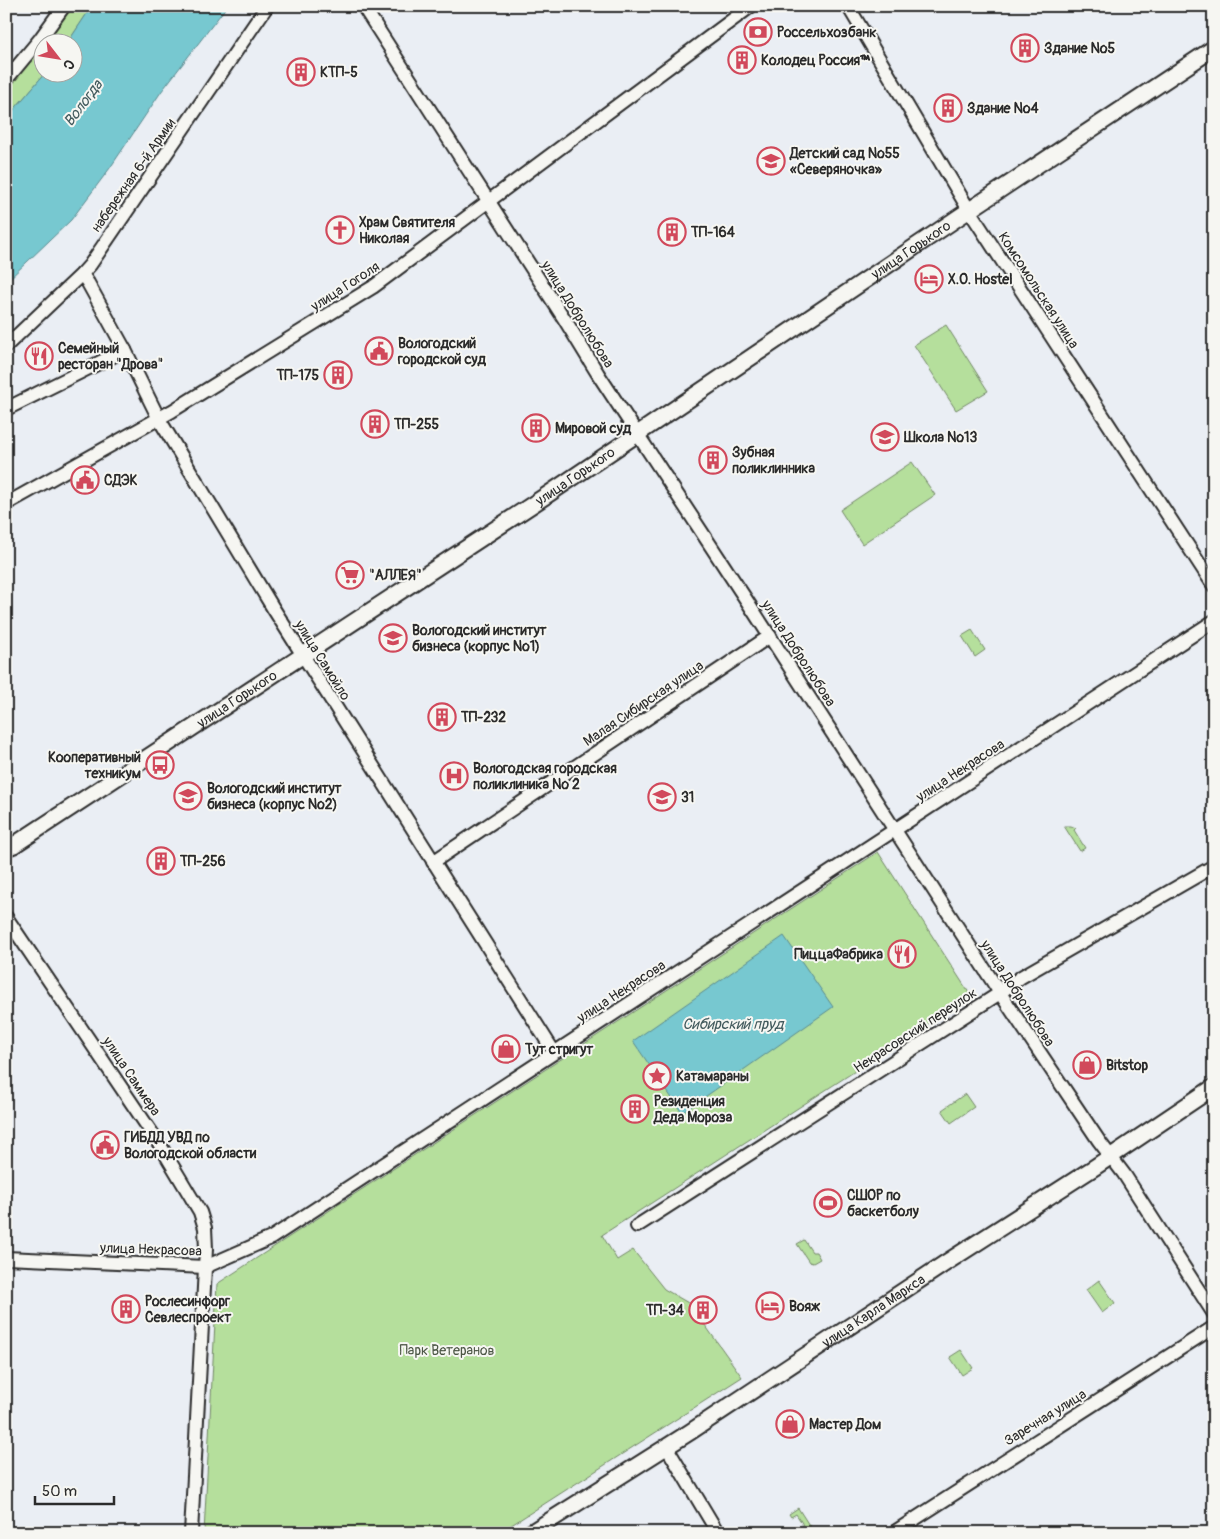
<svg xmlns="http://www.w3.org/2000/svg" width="1220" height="1539" font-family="Pangolin,sans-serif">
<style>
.green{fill:#b5df9c;stroke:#708564}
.water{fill:#77c8d0;stroke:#59898e}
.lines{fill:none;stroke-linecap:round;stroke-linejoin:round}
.minor-casing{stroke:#2b2b2b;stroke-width:16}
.tertiary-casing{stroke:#2b2b2b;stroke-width:19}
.minor{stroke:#f6f6f2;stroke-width:12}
.tertiary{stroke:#f6f6f2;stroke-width:15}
.labels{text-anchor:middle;stroke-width:4;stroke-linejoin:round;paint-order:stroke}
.poi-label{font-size:14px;font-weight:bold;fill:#2b2b2b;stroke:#f6f6f2;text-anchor:start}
.street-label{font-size:14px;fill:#2b2b2b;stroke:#f6f6f2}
.park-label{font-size:14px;fill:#4e5847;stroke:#f6f6f2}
.water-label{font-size:15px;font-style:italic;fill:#425a5d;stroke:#f6f6f2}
</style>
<rect width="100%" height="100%" fill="#eaeef4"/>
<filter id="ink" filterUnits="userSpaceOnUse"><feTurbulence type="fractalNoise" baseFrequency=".02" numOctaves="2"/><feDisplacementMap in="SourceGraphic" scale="10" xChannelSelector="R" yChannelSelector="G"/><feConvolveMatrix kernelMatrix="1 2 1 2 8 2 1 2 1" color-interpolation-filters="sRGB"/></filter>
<g filter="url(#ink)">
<g class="green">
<path d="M69 6H92L68 42H42V72L45 73 6 119V86L43 42Z"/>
<path d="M946 325 988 391 956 410 914 345Z"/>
<path d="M912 462 935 495 862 544 840 510Z"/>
<path d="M972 630 985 650 975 657 962 636Z"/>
<path d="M1064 826H1071L1076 828 1074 830 1085 848 1080 851Z"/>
<path d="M878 852 971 996 602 1235 617 1260 633 1250 664 1289 690 1304 742 1377 499 1533H204L217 1284Z"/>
<path d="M965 1094 974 1107 951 1123 942 1110Z"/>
<path d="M804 1240 812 1252H816L820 1259 813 1263 809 1262 797 1244Z"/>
<path d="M1099 1280 1115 1303 1102 1313 1086 1290Z"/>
<path d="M961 1350 973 1368 962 1375 950 1357Z"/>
<path d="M798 1508 814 1533H805L803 1529 802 1523 796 1514 791 1517 789 1514Z"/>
</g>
<g class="water">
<path d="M92 6H227L161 92 110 168 71 220 6 282V119L45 73 72 72V42H68Z"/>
<path d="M784 936 833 1007 682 1113 633 1041Z"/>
</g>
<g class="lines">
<g class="minor-casing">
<g id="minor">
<path d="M363 6 565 320 598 374 747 601 1000 993 1099 1141 1124 1174 1214 1314"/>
<path d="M848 6 969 210 1214 586"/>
<path d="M6 80 40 39 64 6"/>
<path d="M82 274 88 283 125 350 159 419 273 608 554 1052"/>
<path d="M6 346 82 274 90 265 267 6"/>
<path d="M6 409 125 350"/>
<path d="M6 504 172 411 373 287 751 6"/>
<path d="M433 862 770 636"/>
<path d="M6 917 160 1145 200 1212 205 1228 206 1249 191 1533"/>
<path d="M637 1226 1000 993 1021 977 1214 866"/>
<path d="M6 1258 205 1267 271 1238 1214 621"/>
<path d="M666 1446 718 1533"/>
<path d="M893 1533 1214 1327"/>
</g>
</g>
<g class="tertiary-casing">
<g id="tertiary">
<path id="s1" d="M6 848 14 845 547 495 959 217 1214 48"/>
<path id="s2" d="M530 1533 690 1432 947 1262 1095 1167 1214 1087"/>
</g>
</g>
<use href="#minor" class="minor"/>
<use href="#tertiary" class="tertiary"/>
</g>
</g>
<defs>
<g id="bank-ring" transform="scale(1.4375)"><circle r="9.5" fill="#f6f6f2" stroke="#d1495b" stroke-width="1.5"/><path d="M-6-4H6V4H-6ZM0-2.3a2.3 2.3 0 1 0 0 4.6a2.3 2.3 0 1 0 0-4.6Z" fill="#d1495b"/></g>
<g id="building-ring" transform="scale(1.4375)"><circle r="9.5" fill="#f6f6f2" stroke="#d1495b" stroke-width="1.5"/><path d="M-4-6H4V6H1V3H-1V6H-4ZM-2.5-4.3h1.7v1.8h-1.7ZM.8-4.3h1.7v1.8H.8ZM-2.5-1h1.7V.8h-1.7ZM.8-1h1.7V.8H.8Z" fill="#d1495b"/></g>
<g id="school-ring" transform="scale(1.4375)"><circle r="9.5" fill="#f6f6f2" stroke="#d1495b" stroke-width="1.5"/><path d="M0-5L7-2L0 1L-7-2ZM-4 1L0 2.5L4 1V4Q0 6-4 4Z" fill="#d1495b"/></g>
<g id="church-ring" transform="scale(1.4375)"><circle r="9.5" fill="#f6f6f2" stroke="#d1495b" stroke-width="1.5"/><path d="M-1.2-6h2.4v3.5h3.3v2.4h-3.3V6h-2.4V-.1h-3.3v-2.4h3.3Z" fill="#d1495b"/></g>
<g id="hotel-ring" transform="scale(1.4375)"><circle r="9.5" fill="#f6f6f2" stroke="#d1495b" stroke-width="1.5"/><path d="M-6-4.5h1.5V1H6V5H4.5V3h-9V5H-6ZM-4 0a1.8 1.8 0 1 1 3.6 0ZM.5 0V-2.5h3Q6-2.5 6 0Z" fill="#d1495b"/></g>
<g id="civic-ring" transform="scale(1.4375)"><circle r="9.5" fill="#f6f6f2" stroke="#d1495b" stroke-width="1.5"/><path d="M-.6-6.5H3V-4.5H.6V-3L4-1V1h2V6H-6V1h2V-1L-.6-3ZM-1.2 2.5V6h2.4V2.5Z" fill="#d1495b"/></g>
<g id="restaurant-ring" transform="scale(1.4375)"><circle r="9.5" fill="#f6f6f2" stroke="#d1495b" stroke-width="1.5"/><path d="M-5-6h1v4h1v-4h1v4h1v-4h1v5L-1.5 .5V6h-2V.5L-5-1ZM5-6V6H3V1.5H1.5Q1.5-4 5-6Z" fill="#d1495b"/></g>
<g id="supermarket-ring" transform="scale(1.4375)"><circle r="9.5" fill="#f6f6f2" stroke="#d1495b" stroke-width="1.5"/><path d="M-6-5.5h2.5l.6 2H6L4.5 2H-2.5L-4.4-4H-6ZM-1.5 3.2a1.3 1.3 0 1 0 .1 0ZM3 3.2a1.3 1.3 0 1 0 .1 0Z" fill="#d1495b"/></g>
<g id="university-ring" transform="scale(1.4375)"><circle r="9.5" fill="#f6f6f2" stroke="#d1495b" stroke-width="1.5"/><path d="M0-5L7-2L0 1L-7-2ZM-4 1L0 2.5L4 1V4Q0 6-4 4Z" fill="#d1495b"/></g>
<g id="bus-ring" transform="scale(1.4375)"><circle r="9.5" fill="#f6f6f2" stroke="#d1495b" stroke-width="1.5"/><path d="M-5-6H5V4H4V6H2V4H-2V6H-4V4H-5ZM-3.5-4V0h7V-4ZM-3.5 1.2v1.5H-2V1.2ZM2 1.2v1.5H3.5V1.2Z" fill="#d1495b"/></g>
<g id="hospital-ring" transform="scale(1.4375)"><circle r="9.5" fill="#f6f6f2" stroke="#d1495b" stroke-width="1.5"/><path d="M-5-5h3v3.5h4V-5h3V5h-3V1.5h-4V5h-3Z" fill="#d1495b"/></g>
<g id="shop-ring" transform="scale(1.4375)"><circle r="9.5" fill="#f6f6f2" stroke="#d1495b" stroke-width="1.5"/><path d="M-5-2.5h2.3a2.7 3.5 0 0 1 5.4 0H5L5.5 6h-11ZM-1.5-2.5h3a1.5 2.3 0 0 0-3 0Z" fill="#d1495b"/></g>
<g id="sight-ring" transform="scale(1.4375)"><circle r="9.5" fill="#f6f6f2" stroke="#d1495b" stroke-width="1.5"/><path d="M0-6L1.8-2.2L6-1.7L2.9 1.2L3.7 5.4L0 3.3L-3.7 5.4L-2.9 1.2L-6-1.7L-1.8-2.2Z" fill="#d1495b"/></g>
<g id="stadium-ring" transform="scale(1.4375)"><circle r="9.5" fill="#f6f6f2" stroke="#d1495b" stroke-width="1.5"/><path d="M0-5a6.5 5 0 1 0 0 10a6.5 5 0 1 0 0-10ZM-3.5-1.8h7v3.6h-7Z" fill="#d1495b"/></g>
</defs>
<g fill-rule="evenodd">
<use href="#bank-ring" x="758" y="32"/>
<use href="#building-ring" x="1025" y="48"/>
<use href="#building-ring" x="742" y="60"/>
<use href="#building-ring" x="301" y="72"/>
<use href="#building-ring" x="948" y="108"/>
<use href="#school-ring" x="771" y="161"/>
<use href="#church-ring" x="340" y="230"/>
<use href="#building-ring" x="672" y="232"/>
<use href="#hotel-ring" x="929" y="279"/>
<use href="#civic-ring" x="379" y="351"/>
<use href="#restaurant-ring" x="39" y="356"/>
<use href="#building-ring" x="338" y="375"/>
<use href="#building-ring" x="375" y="424"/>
<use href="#building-ring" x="536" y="428"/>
<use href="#school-ring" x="885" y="437"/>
<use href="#building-ring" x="713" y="460"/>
<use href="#civic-ring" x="85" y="480"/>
<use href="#supermarket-ring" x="350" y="575"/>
<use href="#university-ring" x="393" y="638"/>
<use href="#building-ring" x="442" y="717"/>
<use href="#bus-ring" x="160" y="765"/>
<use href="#hospital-ring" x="454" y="776"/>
<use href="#university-ring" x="188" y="796"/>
<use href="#school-ring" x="662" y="797"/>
<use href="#building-ring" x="161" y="861"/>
<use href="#restaurant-ring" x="902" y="954"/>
<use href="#shop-ring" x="506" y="1049"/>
<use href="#shop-ring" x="1087" y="1065"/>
<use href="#sight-ring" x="657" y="1076"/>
<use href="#building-ring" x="635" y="1109"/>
<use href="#civic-ring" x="105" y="1145"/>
<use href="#stadium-ring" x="828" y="1203"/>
<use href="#hotel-ring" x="770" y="1306"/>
<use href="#building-ring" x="126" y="1309"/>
<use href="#building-ring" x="703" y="1310"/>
<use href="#shop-ring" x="790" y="1424"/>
</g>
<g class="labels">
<g class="poi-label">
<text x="777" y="37">Россельхозбанк</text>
<text x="1044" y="53">Здание №5</text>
<text x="761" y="65">Колодец Россия™</text>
<text x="320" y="77">КТП-5</text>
<text x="967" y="113">Здание №4</text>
<text x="790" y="158">Детский сад №55<tspan x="790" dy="16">«Северяночка»</tspan></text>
<text x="359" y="227">Храм Святителя<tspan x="359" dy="16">Николая</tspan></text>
<text x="691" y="237">ТП-164</text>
<text x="948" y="284">X.O. Hostel</text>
<text x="398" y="348">Вологодский<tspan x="398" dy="16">городской суд</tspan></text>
<text x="58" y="353">Семейный<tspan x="58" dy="16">ресторан "Дрова"</tspan></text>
<text x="319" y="380" text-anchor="end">ТП-175</text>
<text x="394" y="429">ТП-255</text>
<text x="555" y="433">Мировой суд</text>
<text x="904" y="442">Школа №13</text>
<text x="732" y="457">Зубная<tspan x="732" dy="16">поликлинника</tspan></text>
<text x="104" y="485">СДЭК</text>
<text x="369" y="580">"АЛЛЕЯ"</text>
<text x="412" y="635">Вологодский институт<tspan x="412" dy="16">бизнеса (корпус №1)</tspan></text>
<text x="461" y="722">ТП-232</text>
<text x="141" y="762" text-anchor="end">Кооперативный<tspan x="141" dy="16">техникум</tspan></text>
<text x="473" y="773">Вологодская городская<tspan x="473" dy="16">поликлиника № 2</tspan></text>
<text x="207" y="793">Вологодский институт<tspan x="207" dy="16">бизнеса (корпус №2)</tspan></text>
<text x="681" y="802">31</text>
<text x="180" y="866">ТП-256</text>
<text x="883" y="959" text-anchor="end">ПиццаФабрика</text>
<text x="525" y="1054">Тут стригут</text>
<text x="1106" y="1070">Bitstop</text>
<text x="676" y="1081">Катамараны</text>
<text x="654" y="1106">Резиденция<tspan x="654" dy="16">Деда Мороза</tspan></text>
<text x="124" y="1142">ГИБДД УВД по<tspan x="124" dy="16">Вологодской области</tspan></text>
<text x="847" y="1200">СШОР по<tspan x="847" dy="16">баскетболу</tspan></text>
<text x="145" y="1306">Рослесинфорг<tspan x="145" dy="16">Севлеспроект</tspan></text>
<text x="789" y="1311">Вояж</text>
<text x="684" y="1315" text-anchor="end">ТП-34</text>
<text x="809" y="1429">Мастер Дом</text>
</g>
<g class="street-label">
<text transform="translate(133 175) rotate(-55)" y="5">набережная 6-й Армии</text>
<text dy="5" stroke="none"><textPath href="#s1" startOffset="1085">улица Горького</textPath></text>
<text transform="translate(345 286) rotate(-33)" y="5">улица Гоголя</text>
<text transform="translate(1039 290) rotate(57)" y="5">Комсомольская улица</text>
<text transform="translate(578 314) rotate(58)" y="5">улица Добролюбова</text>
<text dy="5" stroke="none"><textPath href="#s1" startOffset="680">улица Горького</textPath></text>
<text transform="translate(799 653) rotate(57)" y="5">улица Добролюбова</text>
<text transform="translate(323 660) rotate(58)" y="5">улица Самойло</text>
<text dy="5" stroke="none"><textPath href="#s1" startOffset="275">улица Горького</textPath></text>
<text transform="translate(643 703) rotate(-34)" y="5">Малая Сибирская улица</text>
<text transform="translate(960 770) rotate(-33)" y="5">улица Некрасова</text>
<text transform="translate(621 991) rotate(-33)" y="5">улица Некрасова</text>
<text transform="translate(1018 993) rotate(57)" y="5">улица Добролюбова</text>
<text transform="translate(915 1030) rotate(-33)" y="5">Некрасовский переулок</text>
<text transform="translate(132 1076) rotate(56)" y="5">улица Саммера</text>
<text transform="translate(151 1249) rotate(2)" y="5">улица Некрасова</text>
<text dy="5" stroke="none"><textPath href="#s2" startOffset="409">улица Карла Маркса</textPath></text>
<text transform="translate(1045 1417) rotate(-32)" y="5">Заречная улица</text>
</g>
<g class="park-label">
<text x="447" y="1355">Парк Ветеранов</text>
</g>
<g class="water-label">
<text transform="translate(83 103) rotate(-53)" y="5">Вологда</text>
<text x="733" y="1029">Сибирский пруд</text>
</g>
</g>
<rect width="1220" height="1539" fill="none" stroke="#f6f6f2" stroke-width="25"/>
<rect x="12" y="12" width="1195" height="1514" fill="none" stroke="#2b2b2b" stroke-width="2" filter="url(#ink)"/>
<g transform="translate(58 58) rotate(121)"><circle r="24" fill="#f6f6f2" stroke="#a5a5a2"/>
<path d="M0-4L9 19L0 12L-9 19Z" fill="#d1495b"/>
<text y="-8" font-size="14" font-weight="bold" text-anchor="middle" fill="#2b2b2b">С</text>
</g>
<path d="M35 1496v8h79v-8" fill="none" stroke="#2b2b2b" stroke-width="2.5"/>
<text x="42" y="1496" font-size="15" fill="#2b2b2b" stroke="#f6f6f2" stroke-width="4" paint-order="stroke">50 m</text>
</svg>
